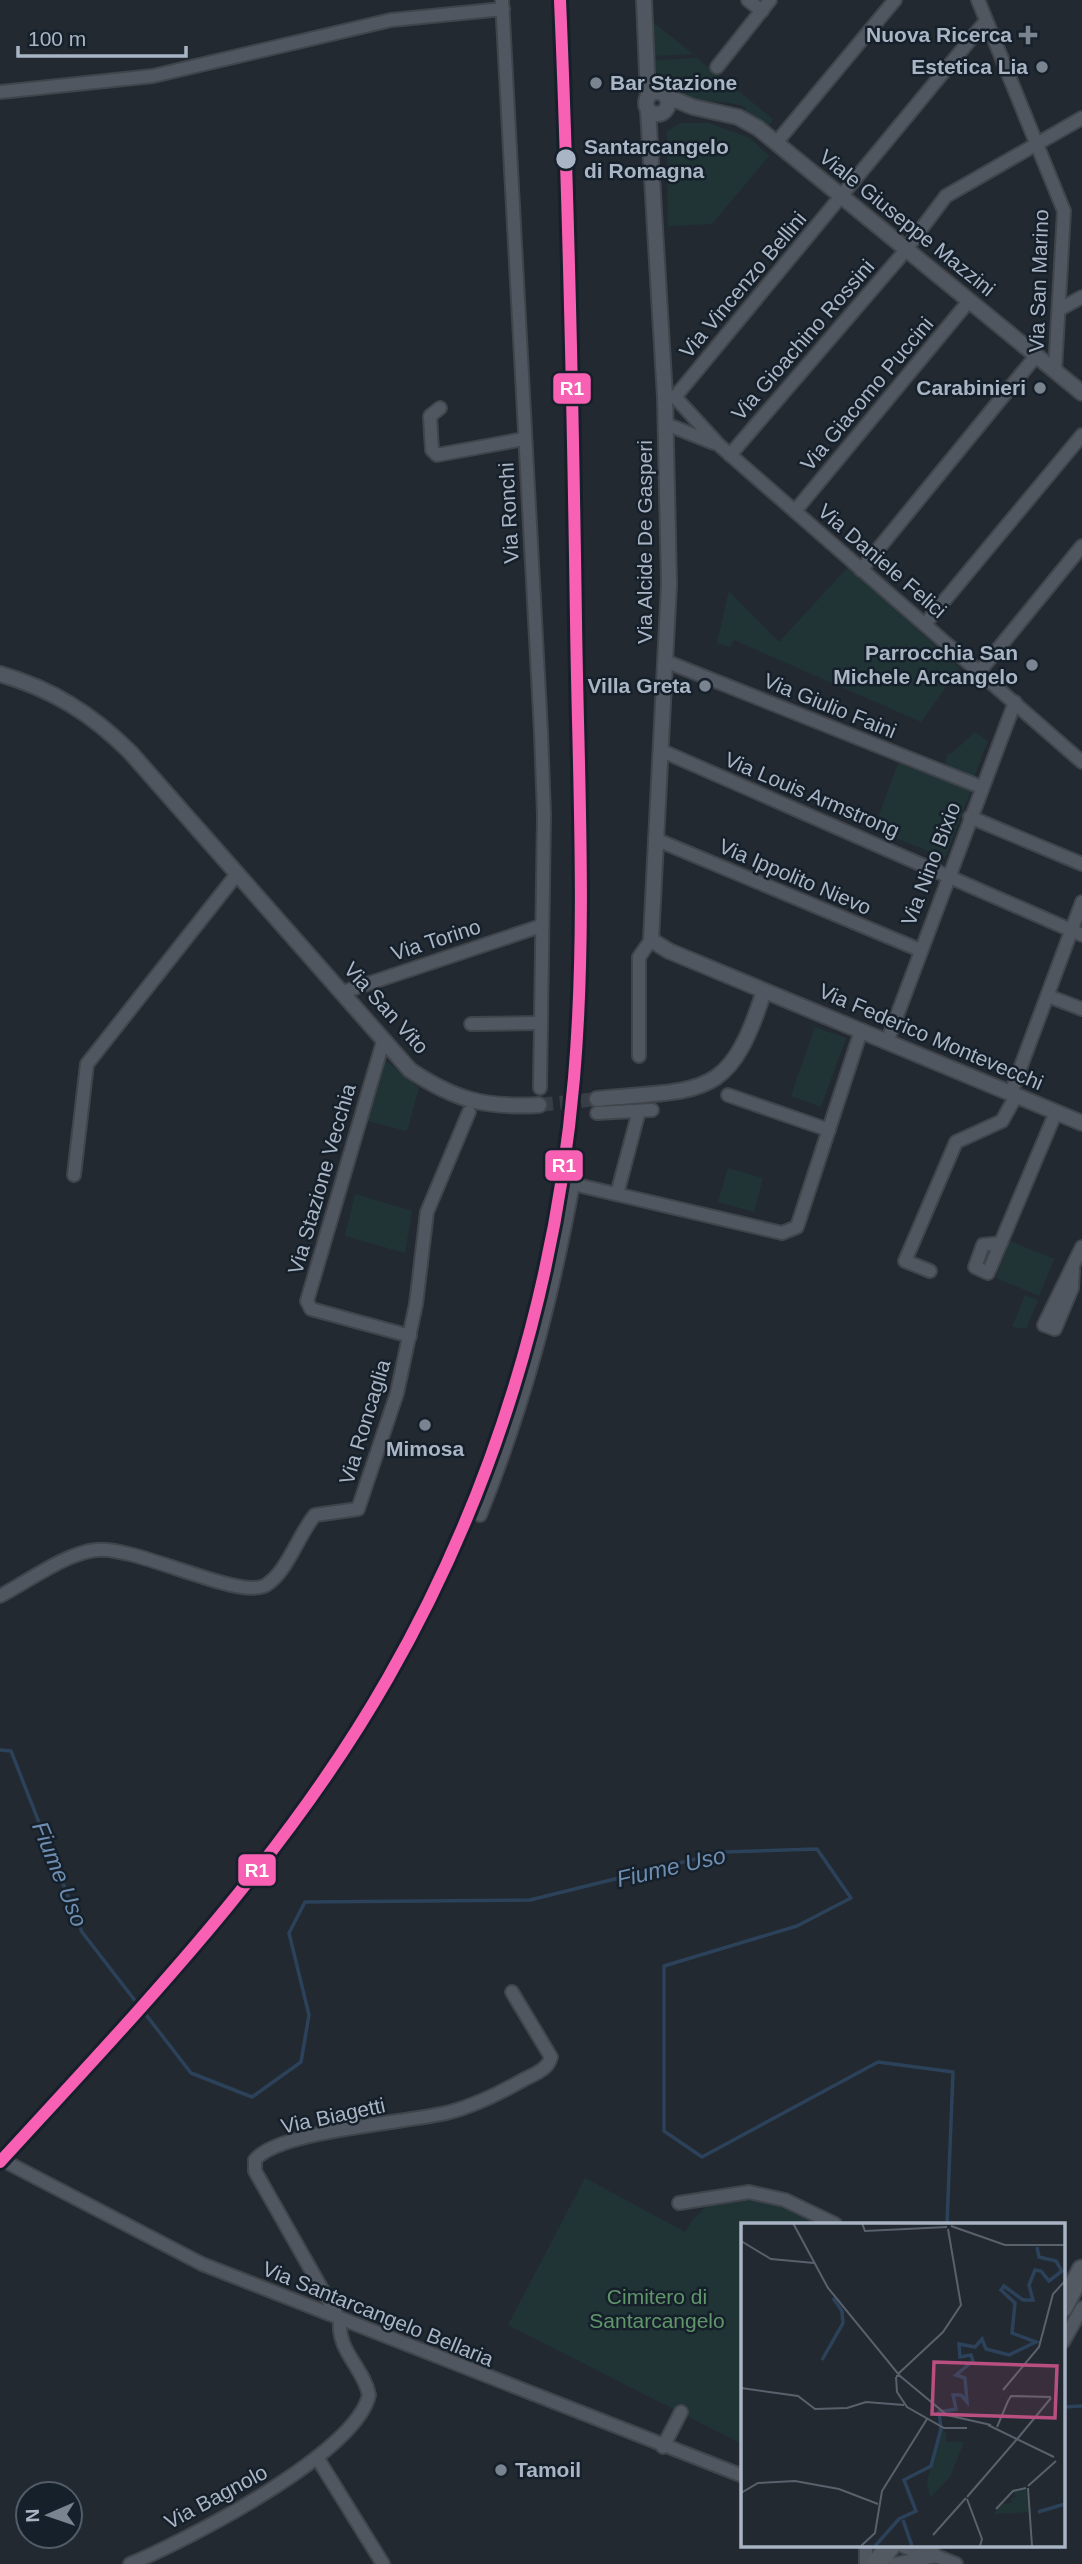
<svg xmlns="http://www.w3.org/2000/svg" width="1082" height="2564" font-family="Helvetica,sans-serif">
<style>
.green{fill:#203436}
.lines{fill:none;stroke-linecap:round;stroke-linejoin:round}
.stream{stroke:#2b425a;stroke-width:3.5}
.tertiary-tunnel{stroke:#373e46;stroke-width:14;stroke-dasharray:14 7;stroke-linecap:butt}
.minor-casing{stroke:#40454b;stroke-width:16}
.tertiary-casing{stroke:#40454b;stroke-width:18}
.primary-casing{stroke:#40454e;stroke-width:23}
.minor{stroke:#515760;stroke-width:12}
.tertiary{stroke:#515760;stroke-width:14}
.primary{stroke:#545a61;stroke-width:19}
.rail-1-casing{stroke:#16202b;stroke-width:18}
.rail-1{stroke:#f860b3;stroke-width:12}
.poi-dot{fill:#7a8491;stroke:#16202b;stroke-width:2.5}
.stop-dot{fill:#a9b5c5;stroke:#16202b;stroke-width:2.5}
.labels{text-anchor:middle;stroke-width:5;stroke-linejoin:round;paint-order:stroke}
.poi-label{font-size:21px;font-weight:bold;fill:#a9b5c5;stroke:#16202b;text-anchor:end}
.stop-label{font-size:21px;font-weight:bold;fill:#a9b5c5;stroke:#16202b;text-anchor:start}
.street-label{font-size:21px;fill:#a9b5c5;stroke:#16202b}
.park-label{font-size:21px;fill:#60966a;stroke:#16202b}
.water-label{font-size:23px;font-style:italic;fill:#6e8eb1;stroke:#16202b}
.inset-river{fill:none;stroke:#2b425a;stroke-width:3.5}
.inset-road{fill:none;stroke:#59616c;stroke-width:2}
.view{fill:#b94f80;fill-opacity:0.15;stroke:#b94f80;stroke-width:3.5}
.inset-edge{fill:none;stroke:#a9b5c5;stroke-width:3.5}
.line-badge{stroke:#16202b;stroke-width:2.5}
.badge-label{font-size:19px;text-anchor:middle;font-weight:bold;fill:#fff}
</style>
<rect width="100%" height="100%" fill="#232930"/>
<g class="green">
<path d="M653 22 693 54 654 56Z"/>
<path d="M697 58 773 119 769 126 745 111 746 107C713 94 663 115 654 60Z"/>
<path d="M709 123 750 138 769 156 712 224 668 226 667 131 681 123Z"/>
<path d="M848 567 960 668 921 722 734 640 730 647 717 643 729 591 779 642Z"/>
<path d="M975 732 988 741 974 777 945 764 948 753 951 754Z"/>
<path d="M898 763 971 790 945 858 874 829Z"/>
<path d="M815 1027 846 1038 821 1107 791 1096Z"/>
<path d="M385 1060 419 1088 407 1131 367 1121Z"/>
<path d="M728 1168 763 1178 754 1212 718 1202Z"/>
<path d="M355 1194 412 1211 405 1253 345 1236Z"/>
<path d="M1010 1241 1054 1259 1039 1296 996 1278Z"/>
<path d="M1025 1295 1038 1300 1026 1329 1012 1327Z"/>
<path d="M585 2178 685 2232 694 2218 717 2197 766 2195 819 2224H743L742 2444 508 2325Z"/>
</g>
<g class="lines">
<g class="stream">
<path d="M0 1750 11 1751 82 1932 191 2073 252 2097 301 2062 309 2015 289 1933 305 1902 530 1900 724 1852 817 1849 851 1898 797 1926 664 1966V2131L702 2157 878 2062 953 2072 947 2224"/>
<path d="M1063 2407 1082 2406"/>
</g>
<path class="tertiary-tunnel" d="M539 1105 597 1099"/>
<g class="minor-casing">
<g id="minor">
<path d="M502 0 541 732 544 815 540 1088"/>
<path d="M748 0 762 11"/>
<path d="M978 0 1064 211 1055 370"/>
<path d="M717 67 770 0"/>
<path d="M0 92 153 76 391 20 503 9"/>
<path d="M776 143 895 0"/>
<path d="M1060 309 1082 297"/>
<path d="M665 397H675L719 445 1082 762"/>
<path d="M675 397 985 22"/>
<path d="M440 408 430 416 432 450 437 455 524 439"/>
<path d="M666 424 714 443"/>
<path d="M730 455 900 257 946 196 1082 118"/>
<path d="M795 511 969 301"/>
<path d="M861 570 1036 356"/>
<path d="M925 624 1082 435"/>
<path d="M665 661 981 787"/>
<path d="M980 671 1082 546"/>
<path d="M660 750 1082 935"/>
<path d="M970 817 1082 864"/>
<path d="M655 839 920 950"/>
<path d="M343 992 541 926"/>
<path d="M1048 996 1082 1009"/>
<path d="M471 1024 541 1023"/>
<path d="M383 1042 307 1301 311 1309 410 1336"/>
<path d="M887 1042 1015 702"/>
<path d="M639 1056V957L651 940"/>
<path d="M1011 1093 1082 902"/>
<path d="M728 1095 829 1130"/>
<path d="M597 1113 652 1110"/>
<path d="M74 1175 87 1064 237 874"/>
<path d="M617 1194 639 1111"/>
<path d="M1001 1243 983 1245 975 1267 988 1273 1056 1112"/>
<path d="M1073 1270 1072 1288 1055 1329 1044 1325 1082 1247"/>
<path d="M930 1271 905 1261 956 1142 1002 1121 1016 1096"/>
<path d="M480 1515C525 1403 551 1302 573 1184L782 1233 797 1227 861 1031"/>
<path d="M0 1596C27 1582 66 1553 96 1550 135 1545 240 1601 266 1585 288 1571 298 1535 315 1515L358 1509 397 1393 416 1304 427 1212 469 1112"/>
<path d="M10 2164 202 2264 743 2476"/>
<path d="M679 2203 749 2192 785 2200 835 2224"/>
<path d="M340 2321 255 2171V2160C278 2130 409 2123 450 2112 476 2105 500 2093 523 2080 534 2074 548 2070 551 2057L512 1992"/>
<path d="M1063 2342 1082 2308"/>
<path d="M663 2447 681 2412"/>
<path d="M318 2459 383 2564"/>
<path d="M866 2545V2564"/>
<path d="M901 2545 927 2557"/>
<path d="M927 2545 936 2556"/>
<path d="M130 2564C185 2541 356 2454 369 2395 364 2368 337 2351 340 2321"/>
<path d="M895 2564 936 2556 956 2564"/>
</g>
</g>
<g class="tertiary-casing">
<g id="tertiary">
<path d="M644 0 648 97"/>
<circle cx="657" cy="103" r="11"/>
<path d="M666 96 693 107 738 117 758 128 1082 393"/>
<path d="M648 110 665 397 669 584 651 940 669 951 1082 1123"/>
<path d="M0 674C52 689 92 714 130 752L410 1070C455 1100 485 1108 539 1105"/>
<path d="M597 1099C703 1088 729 1102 764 991"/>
</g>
</g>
<g class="primary-casing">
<g id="primary">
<path d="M1063 2307 1082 2270"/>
<path d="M876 2564 891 2545"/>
</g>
</g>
<use href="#minor" class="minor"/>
<use href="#tertiary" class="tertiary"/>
<use href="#primary" class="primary"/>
<g class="rail-1-casing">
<path id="rail-1" d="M0 2162C140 2009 285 1859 388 1678 493 1495 556 1289 574 1078 587 927 578 773 576 621 573 414 569 207 560 0"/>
</g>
<use href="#rail-1" class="rail-1"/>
</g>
<g class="poi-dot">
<path d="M1024.5 24.5h7v7h7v7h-7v7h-7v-7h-7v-7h7z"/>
<circle cx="1042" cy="67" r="7"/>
<circle cx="596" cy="83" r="7"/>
<circle cx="1040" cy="388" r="7"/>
<circle cx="1032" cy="665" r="7"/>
<circle cx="705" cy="686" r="7"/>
<circle cx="425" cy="1425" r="7"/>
<circle cx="501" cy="2470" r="7"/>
</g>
<circle class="stop-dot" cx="566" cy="159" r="11"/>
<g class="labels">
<g class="poi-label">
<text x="1012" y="42">Nuova Ricerca</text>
<text x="1028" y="74">Estetica Lia</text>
<text x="610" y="90" text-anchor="start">Bar Stazione</text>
<text x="1026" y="395">Carabinieri</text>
<text x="1018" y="660">Parrocchia San<tspan x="1018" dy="24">Michele Arcangelo</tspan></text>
<text x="691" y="693">Villa Greta</text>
<text x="425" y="1456" text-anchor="middle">Mimosa</text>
<text x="515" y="2477" text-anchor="start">Tamoil</text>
</g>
<g class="stop-label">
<text x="584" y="154">Santarcangelo<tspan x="584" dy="24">di Romagna</tspan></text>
</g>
<g class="street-label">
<text transform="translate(907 223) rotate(39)" y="7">Viale Giuseppe Mazzini</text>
<text transform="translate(1039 281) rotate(-88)" y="7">Via San Marino</text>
<text transform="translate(743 285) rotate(-50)" y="7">Via Vincenzo Bellini</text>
<text transform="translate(803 340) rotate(-49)" y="7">Via Gioachino Rossini</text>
<text transform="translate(867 394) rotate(-50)" y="7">Via Giacomo Puccini</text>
<text transform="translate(509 513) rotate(-93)" y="7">Via Ronchi</text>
<text transform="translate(645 542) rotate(-90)" y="7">Via Alcide De Gasperi</text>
<text transform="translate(882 561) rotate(41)" y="7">Via Daniele Felici</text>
<text transform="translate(830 706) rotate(22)" y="7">Via Giulio Faini</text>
<text transform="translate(812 795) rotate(23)" y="7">Via Louis Armstrong</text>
<text transform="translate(931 864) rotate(-69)" y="7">Via Nino Bixio</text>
<text transform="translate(795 877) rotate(23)" y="7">Via Ippolito Nievo</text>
<text transform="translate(436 940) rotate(-18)" y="7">Via Torino</text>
<text transform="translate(386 1008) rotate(48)" y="7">Via San Vito</text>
<text transform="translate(931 1037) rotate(23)" y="7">Via Federico Montevecchi</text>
<text transform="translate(322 1179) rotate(-74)" y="7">Via Stazione Vecchia</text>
<text transform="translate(365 1422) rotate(-73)" y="7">Via Roncaglia</text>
<text transform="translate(333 2116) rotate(-12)" y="7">Via Biagetti</text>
<text transform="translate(378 2314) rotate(22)" y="7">Via Santarcangelo Bellaria</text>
<text transform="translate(216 2497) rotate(-28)" y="7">Via Bagnolo</text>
</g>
<g class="park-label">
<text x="657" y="2304">Cimitero di<tspan x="657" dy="24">Santarcangelo</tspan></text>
</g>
<g class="water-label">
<text transform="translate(671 1867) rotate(-13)" y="8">Fiume Uso</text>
<text transform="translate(60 1874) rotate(68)" y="8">Fiume Uso</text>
</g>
</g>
<g transform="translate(741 2223)">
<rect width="324" height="324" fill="#232930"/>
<path d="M199 204 205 210V219H223L209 254 189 275 186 259ZM285 265 288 289 253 291 260 281 271 280 270 275 275 274 273 269 269 271 272 268Z" fill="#203436"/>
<path class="inset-river" d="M81 137 102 100 101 88 92 75M297 289 324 281M162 297 171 323M134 323 158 296 175 288 163 257 190 243 200 206 198 189 215 186 212 172H220L226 179 224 155 215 152 232 138 230 132 219 134 218 121 234 124 241 116 245 126 268 132 295 119 271 110 274 80 260 67 263 63 282 77H292L288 62 294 47 300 48 308 58 321 48 315 38 298 34 296 24"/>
<path class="inset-road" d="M52 0 87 65 159 153H155M121 0 124 8 206 4M210 3 264 22H324M0 18 30 36 73 40M157 151 202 109 220 82 207 6M159 153 206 192 250 202M155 154 156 169 166 184 203 205H226M0 165 57 173 74 186 106 185 125 179 163 182M262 167 298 124 312 71 324 58M267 178 270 173 310 174M247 202 313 234M256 204 267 178M277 215 310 175M287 263 315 238M287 265 291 323M0 270 17 260 54 258 98 266 137 281M226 274 277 215M226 276 241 316 239 323M255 286 272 268 285 265M192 312 225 275M120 323 134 310 141 268 186 196"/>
<path class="view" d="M193 139 316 143 314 195 191 191Z"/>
<rect width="324" height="324" class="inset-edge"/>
</g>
<g class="line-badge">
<rect x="552" y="372" width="40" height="33" rx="7" fill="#f860b3"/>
<rect x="544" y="1149" width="40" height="33" rx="7" fill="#f860b3"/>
<rect x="237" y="1853" width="40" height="34" rx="7" fill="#f860b3"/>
</g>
<g class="badge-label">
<text x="572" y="395">R1</text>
<text x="564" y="1172">R1</text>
<text x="257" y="1877">R1</text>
</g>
<g transform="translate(49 2515) rotate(268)"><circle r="33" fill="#16202b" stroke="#515c69" stroke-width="2"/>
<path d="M0-5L12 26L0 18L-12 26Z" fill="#7a8491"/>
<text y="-10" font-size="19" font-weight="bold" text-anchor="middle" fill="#a9b5c5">N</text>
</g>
<path d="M18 46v10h168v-10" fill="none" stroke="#a9b5c5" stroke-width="3.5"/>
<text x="28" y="46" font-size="21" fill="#a9b5c5" stroke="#16202b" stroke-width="5" paint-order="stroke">100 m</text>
</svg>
